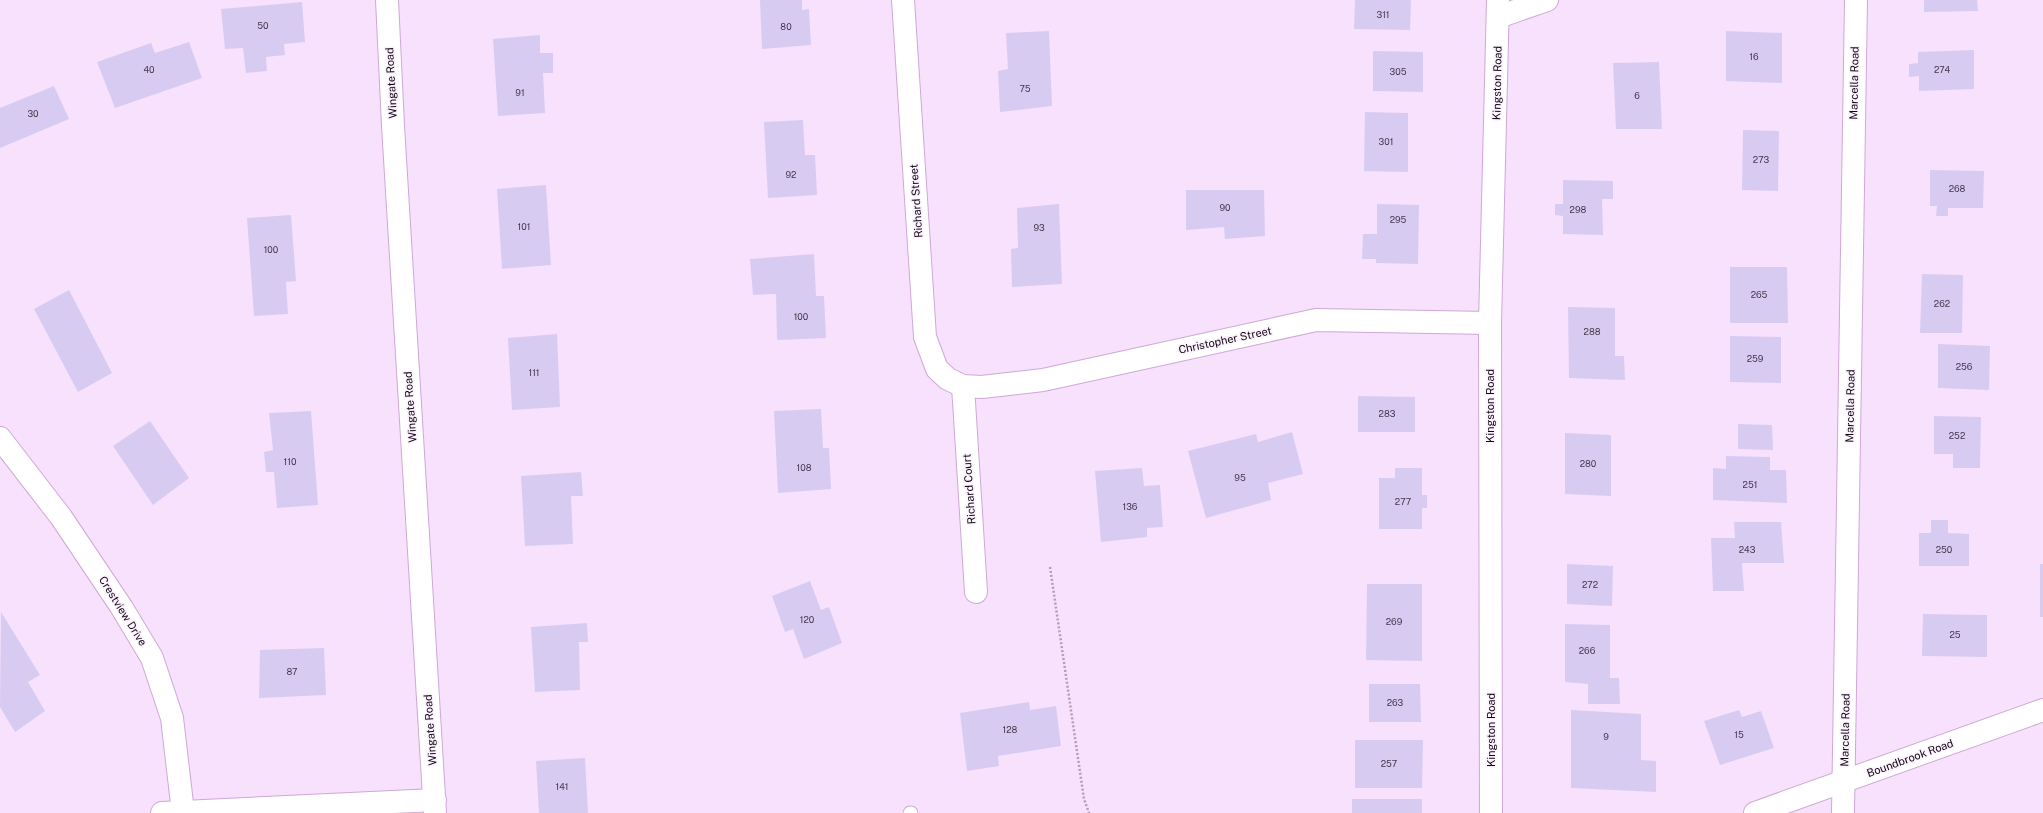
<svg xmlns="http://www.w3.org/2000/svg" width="2043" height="813" font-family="'Public Sans',sans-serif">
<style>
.building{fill:#d8cbf2}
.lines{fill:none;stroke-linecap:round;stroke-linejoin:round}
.service-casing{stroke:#cda9d5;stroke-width:15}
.minor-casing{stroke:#cda9d5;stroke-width:24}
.path{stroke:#b19eb6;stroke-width:2.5;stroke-dasharray:2 2;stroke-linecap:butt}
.service{stroke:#fff;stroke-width:13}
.minor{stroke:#fff;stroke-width:22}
.labels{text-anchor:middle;stroke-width:3.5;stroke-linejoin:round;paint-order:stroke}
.number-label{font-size:9px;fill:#44374c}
.street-label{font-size:11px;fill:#120615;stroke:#fcf4fd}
</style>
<rect width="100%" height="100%" fill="#f8e1fd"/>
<g class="building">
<path d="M760 0H802V10L809 9 811 45 762 49Z"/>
<path d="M1355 0H1411L1410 30 1354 29Z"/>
<path d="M1924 0H1977L1978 11 1924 12Z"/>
<path d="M302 2 305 42 284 44 285 55 266 57 267 71 246 73 243 48 225 49 221 9Z"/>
<path d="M1049 31 1052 106 1000 112 998 71 1008 69 1006 33Z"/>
<path d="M1726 31 1782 33V83L1726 81Z"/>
<path d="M540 35V53H553V73H543L545 113 498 116 493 39Z"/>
<path d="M189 42 202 78 115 108 97 62 151 43 155 53Z"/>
<path d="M1974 50V89L1919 91V76L1909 77V64L1918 63V52Z"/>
<path d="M1373 51 1423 52V92L1373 91Z"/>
<path d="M1659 62 1662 129H1616L1613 63Z"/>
<path d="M54 86 69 119 0 148V108Z"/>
<path d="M1365 112 1408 113V172L1364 171Z"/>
<path d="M803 120 805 155H815L817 195 768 198 764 122Z"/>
<path d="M1743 130 1779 131 1778 191 1742 190Z"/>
<path d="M1930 170 1984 171 1983 208H1948V216H1936L1937 206H1930Z"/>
<path d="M1563 180 1613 181V199H1602L1603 235 1563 234V216L1555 215V204H1563Z"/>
<path d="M546 185 551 265 502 269 497 189Z"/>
<path d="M1186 190H1264L1265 236 1225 239 1224 227 1186 230Z"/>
<path d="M1059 204 1062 284 1012 287 1011 249 1018 248 1017 208Z"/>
<path d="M1377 204 1419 205 1418 264 1376 263V259H1362L1363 234H1377Z"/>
<path d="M291 215 296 281 286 282 288 314 254 316 247 218Z"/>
<path d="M814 254 816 296H824L826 338 777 340 776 294 753 295 750 259Z"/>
<path d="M1730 267H1787L1788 323H1730Z"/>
<path d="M1922 274 1963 275 1962 333H1920Z"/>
<path d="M69 290 112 373 78 392 34 309Z"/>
<path d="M1568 307 1615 308V356H1624L1625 380 1569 378Z"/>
<path d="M557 334 560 407 512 410 508 338Z"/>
<path d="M1730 336 1781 337V383L1730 382Z"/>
<path d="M1938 344 1990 346 1989 390 1938 388Z"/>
<path d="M1358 396 1415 397V432H1358Z"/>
<path d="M821 409 823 448H829L831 489 778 493 774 411Z"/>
<path d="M311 411 318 505 277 508 274 472H266L264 452 273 450 269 413Z"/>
<path d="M1934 416 1981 417 1980 468H1953V454H1934Z"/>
<path d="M150 421 189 478 153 505 113 446Z"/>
<path d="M1738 424 1772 425 1773 450 1738 449Z"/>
<path d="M1292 432 1303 474 1268 483 1271 500 1206 518 1188 451 1256 434 1258 442Z"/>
<path d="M1565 433 1611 435V496L1565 494Z"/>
<path d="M1726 456 1770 457V470H1786L1787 503 1713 500V468L1726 469Z"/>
<path d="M1142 468 1144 486 1160 485 1163 527 1147 528V537L1101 542 1095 471Z"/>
<path d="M1395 468H1422V495H1427V508H1422V529H1379V478H1395Z"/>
<path d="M581 472 583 496H571L573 544 525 546 521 476Z"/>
<path d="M1931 520H1948V533L1969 534V566H1919V533H1931Z"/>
<path d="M1734 522H1781L1784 563H1742L1744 591H1713L1711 538H1735Z"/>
<path d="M1567 564 1613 566 1612 606 1567 604Z"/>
<rect x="2040" y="564" width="3" height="53"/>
<path d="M810 581 821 610 829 607 842 643 804 659 793 629 785 632 772 596Z"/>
<path d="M1367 584H1422V661L1366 660Z"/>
<path d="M1 612 40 675 28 682 45 711 15 732 0 707Z"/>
<path d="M1923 614 1987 615V657L1922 656Z"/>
<path d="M587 623 588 642H579L580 690 535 692 531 627Z"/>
<path d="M1565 624 1610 625V678H1619L1620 704H1588V684L1565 682Z"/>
<path d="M324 648 326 695 259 698 260 650Z"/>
<path d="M1369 684H1420L1421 722H1369Z"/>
<path d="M1029 702 1030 710 1056 706 1061 746 998 756 999 766 967 771 960 713Z"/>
<path d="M1571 710 1641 714V760L1656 761V792L1571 788Z"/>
<path d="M1739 710 1742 717 1761 711 1774 748 1720 765 1704 721Z"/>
<path d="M1355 740H1423L1422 788H1355Z"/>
<path d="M585 758 588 813H539L536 761Z"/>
<rect x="1352" y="799" width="70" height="14"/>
</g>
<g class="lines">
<g class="service-casing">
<path id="service" d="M910 813H911"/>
</g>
<g class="minor-casing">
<g id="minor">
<path d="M387 0 393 126 435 813"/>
<path d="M903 0 925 337 937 369 948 379 963 386 982 387 1043 380 1316 320 1490 323"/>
<path d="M1498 17 1547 0"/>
<path d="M963 386 976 592"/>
<path d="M0 438 61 517 122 608 152 658 172 718 183 812"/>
<path d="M162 813 435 800"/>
<path d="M1491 813 1490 323 1498 0"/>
<path d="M1755 813 2043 710"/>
<path d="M1843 813 1856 0"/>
</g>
</g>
<path class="path" d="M1050 567 1084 799 1089 813"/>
<use href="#service" class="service"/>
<use href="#minor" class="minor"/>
</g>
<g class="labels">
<g class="number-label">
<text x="1383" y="18">311</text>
<text x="263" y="29">50</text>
<text x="786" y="30">80</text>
<text x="1754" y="60">16</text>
<text x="149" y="73">40</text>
<text x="1942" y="73">274</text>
<text x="1398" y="75">305</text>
<text x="1025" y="92">75</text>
<text x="520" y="96">91</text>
<text x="1637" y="99">6</text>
<text x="33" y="117">30</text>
<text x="1386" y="145">301</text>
<text x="1761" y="163">273</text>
<text x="791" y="178">92</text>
<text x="1957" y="192">268</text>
<text x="1225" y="211">90</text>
<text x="1578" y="213">298</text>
<text x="1398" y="223">295</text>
<text x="524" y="230">101</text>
<text x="1039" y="231">93</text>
<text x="271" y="253">100</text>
<text x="1759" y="298">265</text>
<text x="1942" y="307">262</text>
<text x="801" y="320">100</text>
<text x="1592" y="335">288</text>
<text x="1755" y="362">259</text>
<text x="1964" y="370">256</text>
<text x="534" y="376">111</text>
<text x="1387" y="417">283</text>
<text x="1957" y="439">252</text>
<text x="290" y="465">110</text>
<text x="1588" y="467">280</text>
<text x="804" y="471">108</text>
<text x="1240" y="481">95</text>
<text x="1750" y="488">251</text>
<text x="1403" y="505">277</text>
<text x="1130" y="510">136</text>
<text x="1747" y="553">243</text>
<text x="1944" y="553">250</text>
<text x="1590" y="588">272</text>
<text x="807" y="623">120</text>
<text x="1394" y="625">269</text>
<text x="1955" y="638">25</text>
<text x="1587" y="654">266</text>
<text x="292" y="675">87</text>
<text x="1395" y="706">263</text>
<text x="1010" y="733">128</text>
<text x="1739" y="738">15</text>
<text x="1606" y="740">9</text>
<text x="1389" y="767">257</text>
<text x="562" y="790">141</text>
</g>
<g class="street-label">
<text transform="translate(391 83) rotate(-93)" y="4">Wingate Road</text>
<text transform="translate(1497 83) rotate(-89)" y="4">Kingston Road</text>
<text transform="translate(1854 83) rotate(-89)" y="4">Marcella Road</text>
<text transform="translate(916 201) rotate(-94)" y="4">Richard Street</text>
<text transform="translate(1225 340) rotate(-12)" y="4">Christopher Street</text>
<text transform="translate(1490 406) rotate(-90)" y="4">Kingston Road</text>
<text transform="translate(1850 406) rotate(-89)" y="4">Marcella Road</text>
<text transform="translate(410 407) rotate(-94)" y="4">Wingate Road</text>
<text transform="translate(969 489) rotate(-94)" y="4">Richard Court</text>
<text transform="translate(123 611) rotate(58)" y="4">Crestview Drive</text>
<text transform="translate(430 730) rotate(-94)" y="4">Wingate Road</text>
<text transform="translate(1491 730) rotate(-90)" y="4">Kingston Road</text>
<text transform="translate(1845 730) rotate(-89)" y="4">Marcella Road</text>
<text transform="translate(1910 758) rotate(-20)" y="4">Boundbrook Road</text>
</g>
</g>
</svg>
